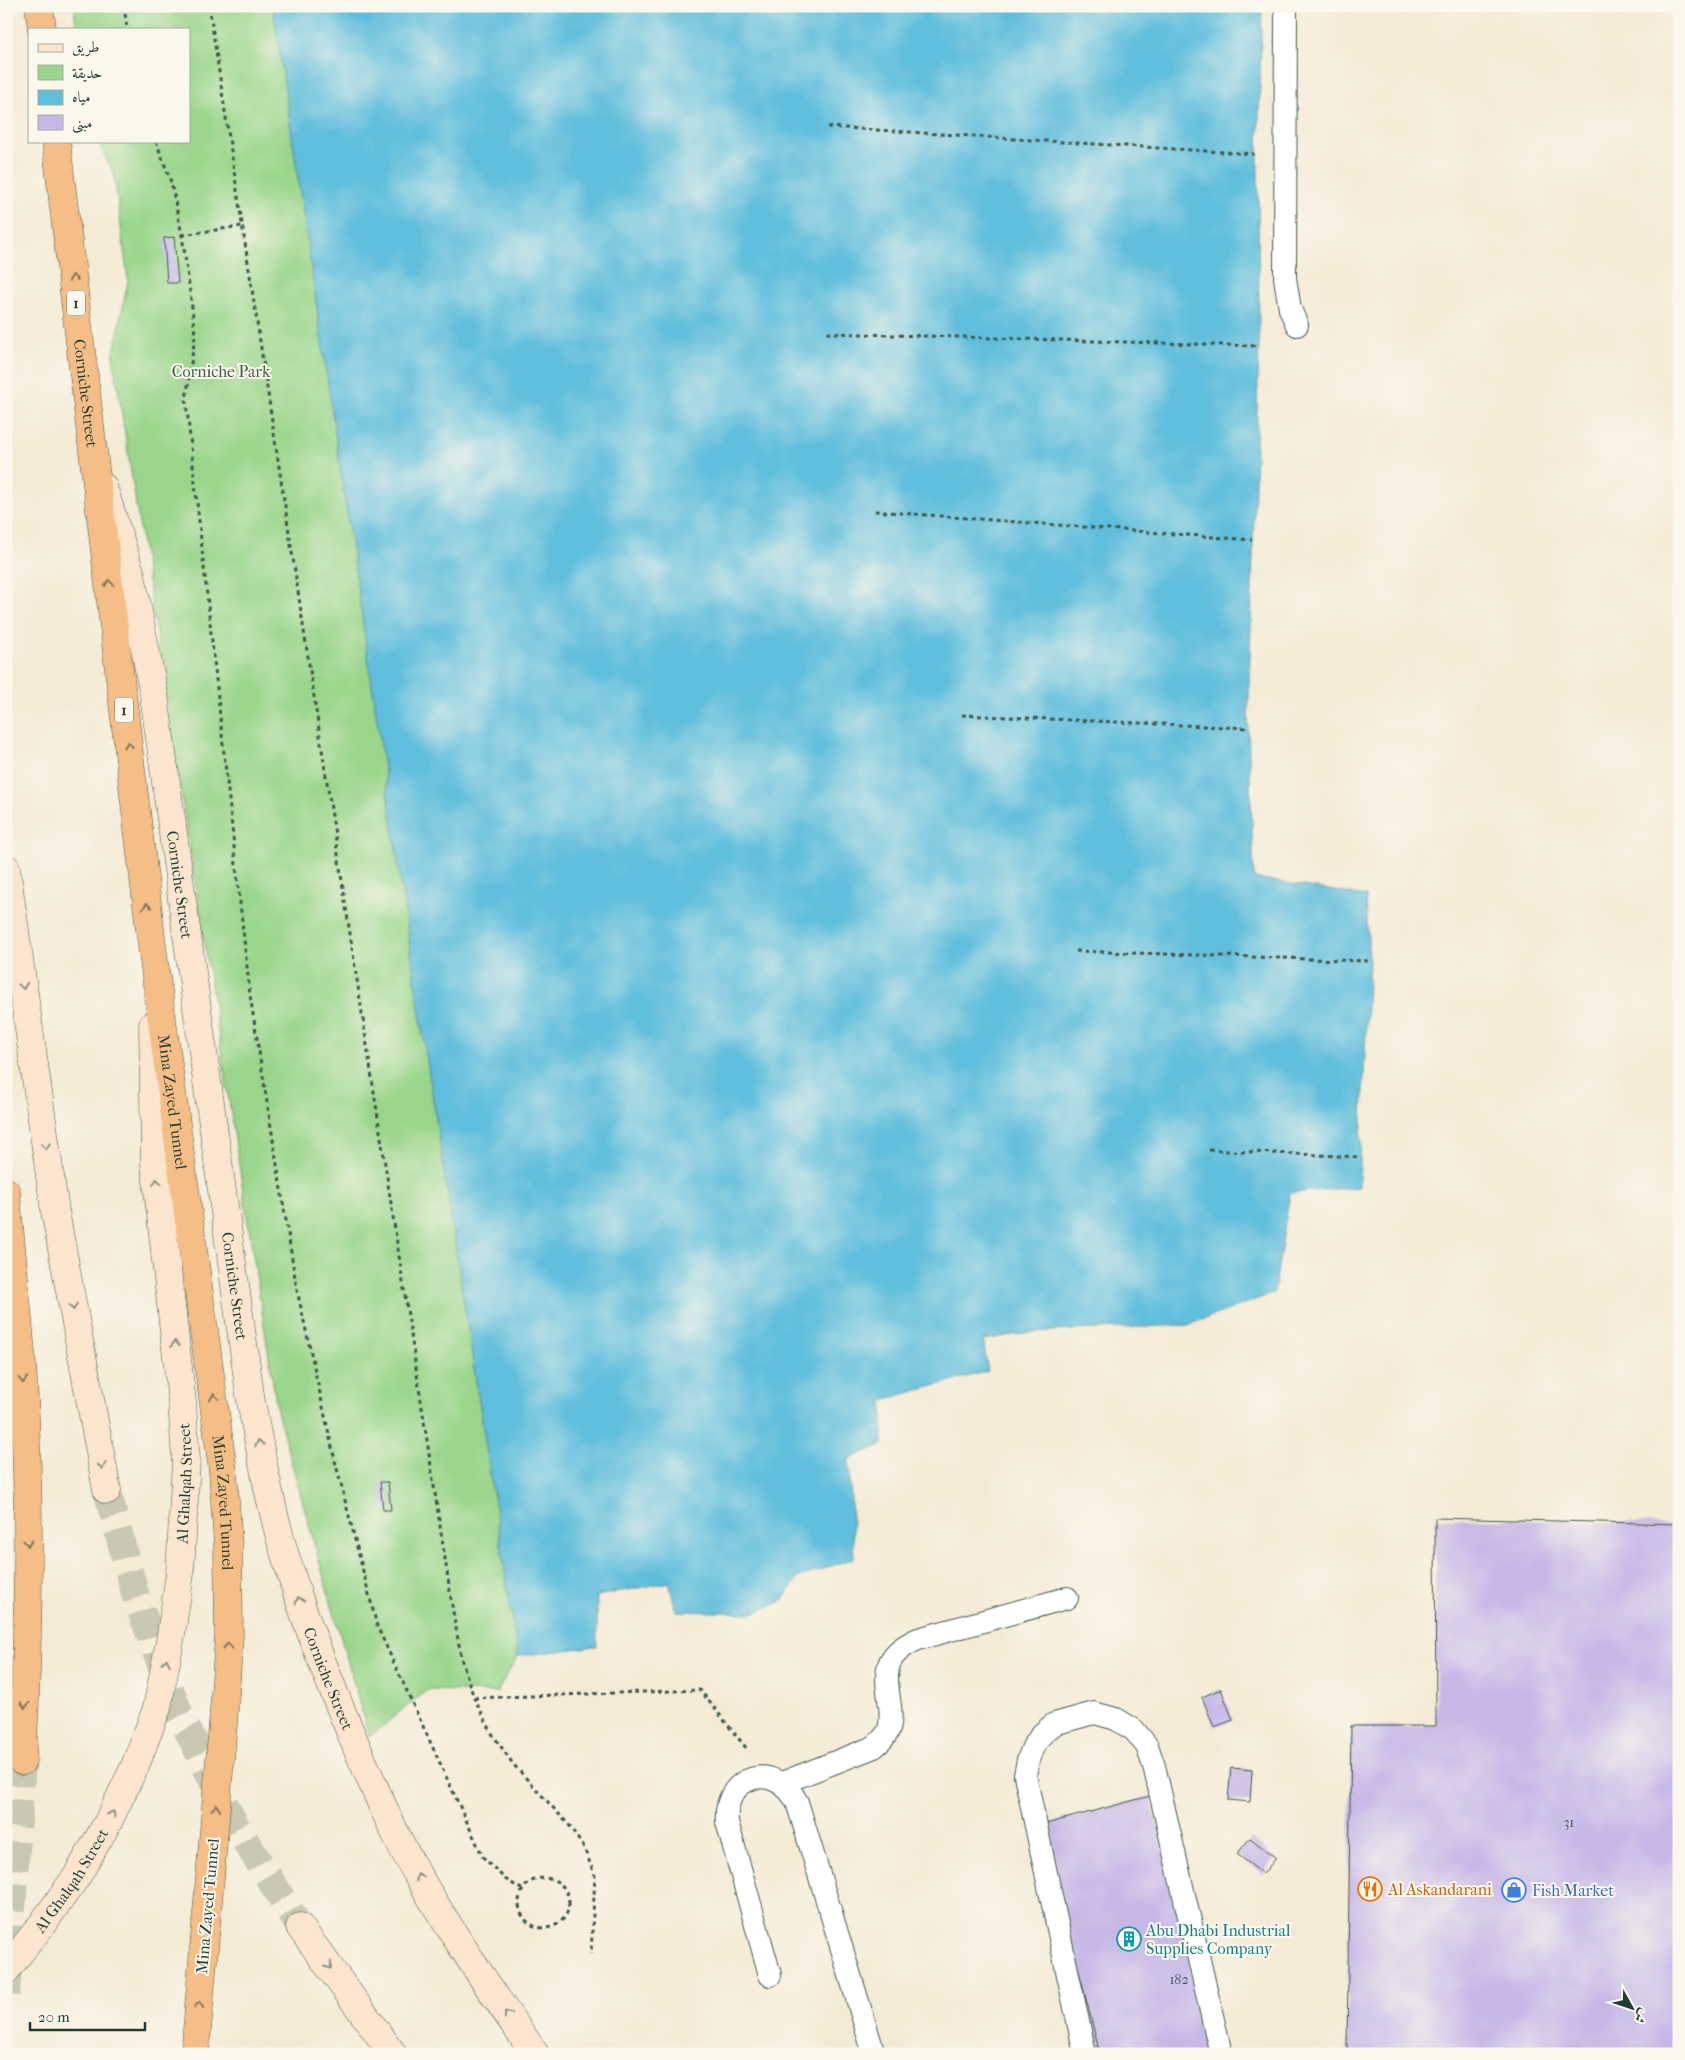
<svg xmlns="http://www.w3.org/2000/svg" width="1685" height="2060" font-family="'IM FELL French Canon',Amiri,serif">
<style>
.green{fill:#99d58a;stroke:#5c895f}
.water{fill:#5ebedc;stroke:#3e7e88}
.building{fill:#c6b7e7}
.lines{fill:none;stroke-linecap:round;stroke-linejoin:round}
.secondary-tunnel{stroke:#c9c8b5;stroke-width:28;stroke-dasharray:28 14;stroke-linecap:butt}
.highway-tunnel{stroke:#c9c8b5;stroke-width:28;stroke-dasharray:28 14;stroke-linecap:butt}
.lane-casing{stroke:#3f574c;stroke-width:24}
.secondary-casing{stroke:#3f574c;stroke-width:29}
.highway-casing{stroke:#3f574c;stroke-width:29}
.path{stroke:#3f574c;stroke-width:3;stroke-dasharray:4 4;stroke-linecap:butt}
.lane{stroke:#fff;stroke-width:22}
.secondary{stroke:#fbe5cf;stroke-width:28}
.highway{stroke:#f6be87;stroke-width:28}
.oneway{stroke:#807759}
.oneway2{stroke:#8d9182}
.labels{text-anchor:middle;stroke-width:4;stroke-linejoin:round;paint-order:stroke}
.number-label{font-size:14px;fill:#495c61}
.shield{fill:#fbf7ec;stroke:#61756b;stroke-width:1}
.shield-label{font-size:15px;font-weight:bold;fill:#1f3d34}
.park-label{font-size:16px;fill:#375b45;stroke:#fbf7ec}
.street-label{font-size:16px;fill:#1f3d34;stroke:#fbf7ec}
.food-label{font-size:16px;fill:#c56008;stroke:#fbf7ec;text-anchor:start}
.shop-label{font-size:16px;fill:#366cbe;stroke:#fbf7ec;text-anchor:start}
.culture-label{font-size:16px;fill:#0d838f;stroke:#fbf7ec;text-anchor:start}
</style>
<rect width="100%" height="100%" fill="#fbf7ec"/>
<filter id="ink" filterUnits="userSpaceOnUse"><feTurbulence type="fractalNoise" baseFrequency=".02" numOctaves="2"/><feDisplacementMap in="SourceGraphic" scale="10" xChannelSelector="R" yChannelSelector="G"/><feConvolveMatrix kernelMatrix="1 2 1 2 8 2 1 2 1" color-interpolation-filters="sRGB"/></filter>
<filter id="wash" filterUnits="userSpaceOnUse"><feTurbulence type="fractalNoise" baseFrequency=".0096" numOctaves="4" result="noise"/><feDisplacementMap in="SourceGraphic" scale="20" xChannelSelector="R" yChannelSelector="G"/><feGaussianBlur stdDeviation="1.12" result="paint"/><feColorMatrix in="noise" values="0 0 0 0 0 0 0 0 0 0 0 0 0 0 0 0 0 1.4 0 .05"/><feComposite in="paint" operator="in"/></filter>
<g filter="url(#wash)">
<rect width="100%" height="100%" fill="#f4ebd5"/>
<path class="green" d="M74 6H273L420 1014 518 1656 497 1692 427 1690 369 1737 278 1415 113 357 128 280 114 174 97 141H189V29H76Z"/>
<path class="water" d="M273 6H1262L1258 155 1259 346 1248 728 1254 878 1366 896 1369 961 1359 1187 1290 1193 1274 1293 1188 1325 1030 1332 983 1340 988 1371 883 1400V1444L849 1459 854 1558 798 1578 781 1602 751 1613 676 1611 669 1582 597 1596V1646L518 1656 420 1014Z"/>
<g id="blocks">
<g class="building">
<path d="M174 237 178 283H167L164 238Z"/>
<path d="M380 1482H388L391 1510H383Z"/>
<path d="M1435 1518 1679 1524V2054H1347L1351 1726H1436Z"/>
<path d="M1221 1689 1233 1720 1214 1727 1202 1697Z"/>
<path d="M1231 1768 1252 1770 1250 1802 1228 1800Z"/>
<path d="M1150 1796 1216 2054H1100L1042 1825Z"/>
<path d="M1250 1838 1276 1858 1263 1874 1237 1854Z"/>
</g>
</g>
</g>
<g filter="url(#ink)">
<use href="#blocks" fill-opacity="0" stroke="#3f574c" stroke-width="1"/>
<g class="lines">
<path class="secondary-tunnel" d="M107 1490 136 1597 179 1713 234 1823 300 1927"/>
<path class="highway-tunnel" d="M6 1995 22 1761"/>
<g class="lane-casing">
<g id="lane">
<path d="M1286 6 1285 278 1290 309 1297 325"/>
<path d="M782 1783 874 1747C880 1742 886 1737 889 1729 891 1722 891 1714 890 1706 885 1672 882 1655 918 1639L1067 1598"/>
<path d="M770 1975 727 1822C723 1775 775 1760 797 1802L874 2054"/>
<path d="M1085 2054 1025 1775 1028 1760 1033 1747 1042 1734 1054 1724 1094 1713 1116 1719 1134 1730 1147 1746 1154 1766 1221 2054"/>
</g>
</g>
<g class="secondary-casing">
<g id="secondary">
<path id="s1" d="M103 487 131 575 154 695 251 1402C262 1459 272 1516 290 1571 310 1636 336 1699 363 1762 380 1800 397 1841 419 1877 454 1938 495 1996 535 2054"/>
<path d="M6 868 55 1211 107 1490"/>
<path d="M300 1927 393 2054"/>
<path id="s2" d="M6 1970 40 1927 77 1876 108 1822 135 1766 157 1708 170 1641 180 1573 186 1460 182 1402 155 1163 153 1025"/>
</g>
</g>
<g class="highway-casing">
<g id="highway">
<path d="M39 6 42 29"/>
<path id="s3" d="M56 141 153 954 223 1471 228 1546 229 1635 223 1724 195 2054"/>
<path d="M6 1192C11 1255 19 1318 23 1381 31 1508 29 1634 22 1761"/>
</g>
</g>
<g class="path">
<path d="M124 6 127 29"/>
<path d="M209 6 454 1618 462 1661 474 1698 493 1735 513 1764 569 1825 584 1848 595 1876 591 1954"/>
<path d="M828 127 1254 154"/>
<path d="M156 141 171 182 182 235 191 299 195 335 186 400 250 995 297 1290 335 1461 377 1626 483 1857 505 1879 523 1890"/>
<path d="M182 235 242 226"/>
<path d="M827 333 1259 346"/>
<path d="M875 511 1252 540"/>
<path d="M962 715 1248 728"/>
<path d="M1076 951 1369 961"/>
<path d="M1209 1150 1361 1157"/>
<path d="M474 1698 700 1690 747 1749"/>
<circle cx="544" cy="1903" r="25"/>
</g>
<use href="#lane" class="lane"/>
<use href="#secondary" class="secondary"/>
<use href="#highway" class="highway"/>
</g>
<defs><path id="oneway-chevron" d="M-2-3.5L2.5 0L-2 3.5" fill="none" stroke-width="1.6" stroke-linecap="round" stroke-linejoin="round" transform="scale(1.25)"/></defs>
<g class="oneway">
<use href="#oneway-chevron" transform="translate(73 278) rotate(-97)"/>
<use href="#oneway-chevron" transform="translate(109 583) rotate(-97)"/>
<use href="#oneway-chevron" transform="translate(128 745) rotate(-97)"/>
<use href="#oneway-chevron" transform="translate(147 906) rotate(-97)"/>
<use href="#oneway-chevron" transform="translate(23 1380) rotate(86)"/>
<use href="#oneway-chevron" transform="translate(214 1397) rotate(-97)"/>
<use href="#oneway-chevron" transform="translate(28 1543) rotate(89)"/>
<use href="#oneway-chevron" transform="translate(228 1646) rotate(-87)"/>
<use href="#oneway-chevron" transform="translate(25 1705) rotate(93)"/>
<use href="#oneway-chevron" transform="translate(216 1808) rotate(-85)"/>
<use href="#oneway-chevron" transform="translate(199 2005) rotate(-85)"/>
</g>
<g class="oneway2">
<use href="#oneway-chevron" transform="translate(23 986) rotate(82)"/>
<use href="#oneway-chevron" transform="translate(46 1146) rotate(82)"/>
<use href="#oneway-chevron" transform="translate(157 1182) rotate(-97)"/>
<use href="#oneway-chevron" transform="translate(73 1307) rotate(80)"/>
<use href="#oneway-chevron" transform="translate(175 1344) rotate(-97)"/>
<use href="#oneway-chevron" transform="translate(259 1443) rotate(-101)"/>
<use href="#oneway-chevron" transform="translate(102 1466) rotate(80)"/>
<use href="#oneway-chevron" transform="translate(299 1600) rotate(-109)"/>
<use href="#oneway-chevron" transform="translate(166 1662) rotate(-79)"/>
<use href="#oneway-chevron" transform="translate(112 1814) rotate(-64)"/>
<use href="#oneway-chevron" transform="translate(419 1877) rotate(-120)"/>
<use href="#oneway-chevron" transform="translate(329 1966) rotate(54)"/>
<use href="#oneway-chevron" transform="translate(507 2014) rotate(-125)"/>
</g>
</g>
<defs>
<g id="restaurant-ring" transform="scale(1.25)"><circle r="9.5" fill="#fbf7ec" stroke="#e8710a" stroke-width="1.5"/><path d="M-5-6h1v4h1v-4h1v4h1v-4h1v5L-1.5 .5V6h-2V.5L-5-1ZM5-6V6H3V1.5H1.5Q1.5-4 5-6Z" fill="#e8710a"/></g>
<g id="shop-ring" transform="scale(1.25)"><circle r="9.5" fill="#fbf7ec" stroke="#3f7fe0" stroke-width="1.5"/><path d="M-5-2.5h2.3a2.7 3.5 0 0 1 5.4 0H5L5.5 6h-11ZM-1.5-2.5h3a1.5 2.3 0 0 0-3 0Z" fill="#3f7fe0"/></g>
<g id="building-ring" transform="scale(1.25)"><circle r="9.5" fill="#fbf7ec" stroke="#0f9aa8" stroke-width="1.5"/><path d="M-4-6H4V6H1V3H-1V6H-4ZM-2.5-4.3h1.7v1.8h-1.7ZM.8-4.3h1.7v1.8H.8ZM-2.5-1h1.7V.8h-1.7ZM.8-1h1.7V.8H.8Z" fill="#0f9aa8"/></g>
</defs>
<g fill-rule="evenodd">
<use href="#restaurant-ring" x="1370" y="1889"/>
<use href="#shop-ring" x="1514" y="1890"/>
<use href="#building-ring" x="1129" y="1939"/>
</g>
<g class="labels">
<g class="number-label">
<text x="1569" y="1827">31</text>
<text x="1179" y="1984">182</text>
</g>
<g class="shield">
<rect x="67" y="290.5" width="18" height="25" rx="4"/>
<rect x="115" y="697.5" width="18" height="25" rx="4"/>
</g>
<g class="shield-label">
<text x="76" y="308">1</text>
<text x="124" y="715">1</text>
</g>
<g class="park-label">
<text x="221" y="377">Corniche Park</text>
</g>
<g class="street-label">
<text dy="6" stroke="none"><textPath href="#s3" startOffset="254">Corniche Street</textPath></text>
<text dy="6" stroke="none"><textPath href="#s1" startOffset="406">Corniche Street</textPath></text>
<text dy="6" stroke="none"><textPath href="#s3" startOffset="968">Mina Zayed Tunnel</textPath></text>
<text dy="6" stroke="none"><textPath href="#s1" startOffset="811">Corniche Street</textPath></text>
<text dy="6" stroke="none"><textPath href="#s2" startOffset="531">Al Ghalqah Street</textPath></text>
<text dy="6" stroke="none"><textPath href="#s3" startOffset="1372">Mina Zayed Tunnel</textPath></text>
<text dy="6" stroke="none"><textPath href="#s1" startOffset="1216">Corniche Street</textPath></text>
<text dy="6" stroke="none"><textPath href="#s2" startOffset="111">Al Ghalqah Street</textPath></text>
<text transform="translate(207 1906) rotate(-85)" y="6">Mina Zayed Tunnel</text>
</g>
<g class="food-label">
<text x="1388" y="1895">Al Askandarani</text>
</g>
<g class="shop-label">
<text x="1532" y="1896">Fish Market</text>
</g>
<g class="culture-label">
<text x="1146" y="1936">Abu Dhabi Industrial<tspan x="1146" dy="18">Supplies Company</tspan></text>
</g>
</g>
<rect width="1685" height="2060" fill="none" stroke="#fbf7ec" stroke-width="25"/>
<rect x="28" y="28" width="162" height="115" fill="#fbf7ec" stroke="#a3ada2"/>
<rect x="38" y="44" width="25" height="8" fill="#fbe5cf" stroke="#a3ada2"/>
<text x="72" y="52" font-size="15" fill="#1f3d34">طريق</text>
<rect x="38" y="65" width="25" height="15" fill="#99d58a" stroke="#a3ada2"/>
<text x="72" y="78" font-size="15" fill="#1f3d34">حديقة</text>
<rect x="38" y="90" width="25" height="15" fill="#5ebedc" stroke="#a3ada2"/>
<text x="72" y="102" font-size="15" fill="#1f3d34">مياه</text>
<rect x="38" y="115" width="25" height="15" fill="#c6b7e7" stroke="#a3ada2"/>
<text x="72" y="128" font-size="15" fill="#1f3d34">مبنى</text>
<g transform="translate(1632 2008) rotate(130)" stroke="#fbf7ec" stroke-width="4" paint-order="stroke">
<path d="M0-4L9 19L0 12L-9 19Z" fill="#1f3d34"/>
<text y="-8" font-size="14" font-weight="bold" text-anchor="middle" fill="#1f3d34">ش</text>
</g>
<path d="M30 2022v8h115v-8" fill="none" stroke="#1f3d34" stroke-width="2.5"/>
<text x="38" y="2022" font-size="15" fill="#1f3d34" stroke="#fbf7ec" stroke-width="4" paint-order="stroke">20 m</text>
</svg>
